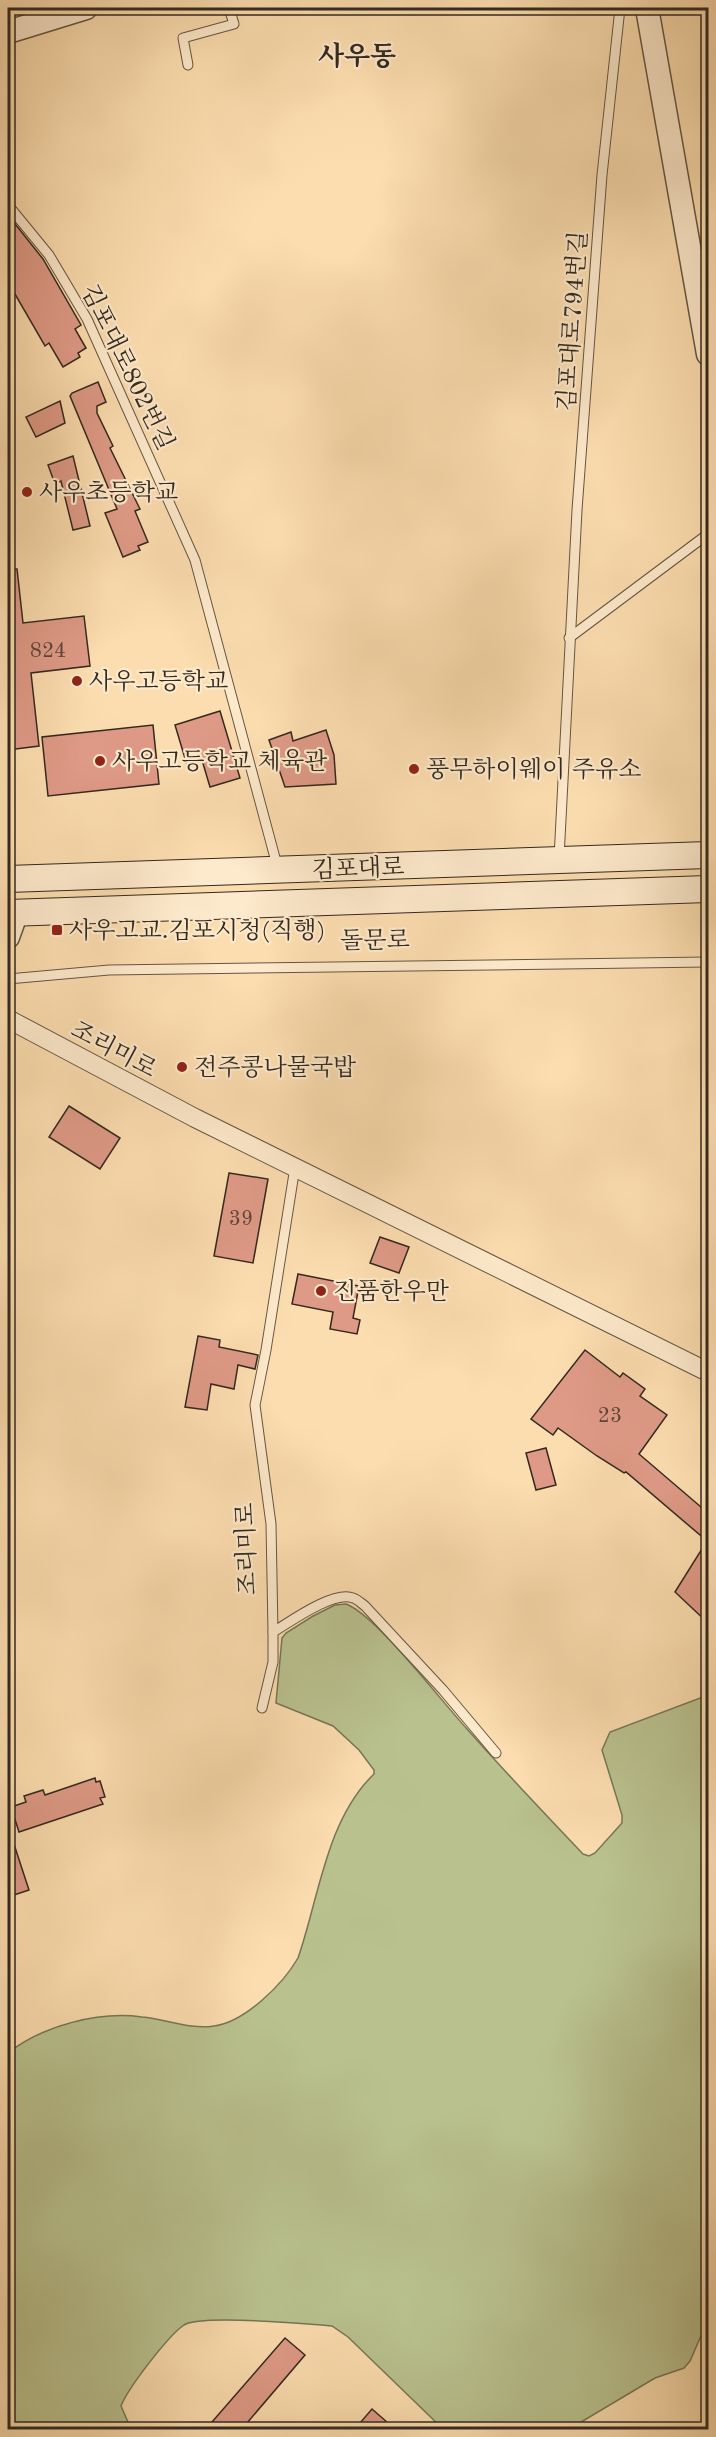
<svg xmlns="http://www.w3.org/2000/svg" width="716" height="2437" font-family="'Old Standard TT','Noto Serif KR',serif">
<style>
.green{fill:#b9c28f;stroke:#767657;stroke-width:1.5}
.building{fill:#df9a87;stroke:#32291f;stroke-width:1.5}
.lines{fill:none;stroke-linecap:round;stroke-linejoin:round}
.service-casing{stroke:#645643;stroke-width:11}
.minor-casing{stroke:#645643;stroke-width:20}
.tertiary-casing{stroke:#645643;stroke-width:25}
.secondary-casing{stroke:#32291f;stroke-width:28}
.service{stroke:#fde9cb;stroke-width:9}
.minor{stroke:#fde9cb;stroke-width:18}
.tertiary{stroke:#fde9cb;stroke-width:22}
.secondary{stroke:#fde9cb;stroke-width:26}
.poi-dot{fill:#8f2418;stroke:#fde9cb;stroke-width:2}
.labels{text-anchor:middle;stroke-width:4.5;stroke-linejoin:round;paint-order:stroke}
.number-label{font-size:21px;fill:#5d4539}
.street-label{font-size:24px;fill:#32291f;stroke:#fde9cb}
.poi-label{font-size:24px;fill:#32291f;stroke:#fde9cb;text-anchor:start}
.quarter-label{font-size:27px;font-weight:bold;fill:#32291f;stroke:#fde9cb}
</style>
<rect width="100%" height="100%" fill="#fcddaf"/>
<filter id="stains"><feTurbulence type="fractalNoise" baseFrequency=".00333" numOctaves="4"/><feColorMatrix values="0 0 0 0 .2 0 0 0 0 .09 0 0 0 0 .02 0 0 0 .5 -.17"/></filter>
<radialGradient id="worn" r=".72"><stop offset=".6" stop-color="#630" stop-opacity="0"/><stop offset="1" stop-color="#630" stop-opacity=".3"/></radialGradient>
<path class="green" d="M346 1604C376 1615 442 1702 467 1729 505 1772 544 1813 583 1854L589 1856 595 1853 622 1823V1815L602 1750 610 1732 708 1695V1851L705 1862 708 1871V1938L706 1948 708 1962 707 2322 690 2361 684 2368 655 2378 576 2425 575 2429H443L348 2337 332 2326C307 2324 201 2314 184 2325 168 2336 128 2388 121 2406L131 2429H8V2053C42 2026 98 2011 142 2017 166 2019 190 2030 214 2026 245 2022 283 1984 298 1958 319 1898 326 1820 374 1774V1770L359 1750 333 1726 276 1703 282 1638 286 1633 313 1616 335 1605Z"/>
<g class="building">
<path d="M8 215 43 259 81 325 75 329 86 348 78 353 80 357 63 367 49 343 45 346 8 282Z"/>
<path d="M98 382 106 402 97 406V413L113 446 110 448 140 509 135 511 148 542 138 546 140 550 123 557 105 513 117 509 70 396 72 393Z"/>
<path d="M60 401 65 423 36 437 26 417Z"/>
<path d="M73 456 90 526 73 530 61 481 55 484 48 465Z"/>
<path d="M8 569H17L23 623 84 616 90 666 31 673 39 746 8 750Z"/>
<path d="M220 711 240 778 210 787 202 760 187 765 175 725Z"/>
<path d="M153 725 159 784 48 796 42 737Z"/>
<path d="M326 730 334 755 336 784 285 787 269 740 291 732 293 741Z"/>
<path d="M69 1106 120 1138 100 1169 49 1137Z"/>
<path d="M229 1173 268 1179 253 1263 214 1256Z"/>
<path d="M380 1237 409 1247 399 1273 370 1263Z"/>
<path d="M298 1274 359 1286 353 1318 360 1320 357 1334 330 1329 333 1312 292 1304Z"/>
<path d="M198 1336 220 1340 219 1347 258 1355 255 1369 238 1365 234 1389 211 1384 207 1410 185 1407Z"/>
<path d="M585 1350 620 1377 623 1373 645 1389 640 1396 667 1415 639 1454 708 1513V1623L675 1592 707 1541 626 1472 624 1473 597 1456 558 1428 553 1435 531 1419Z"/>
<path d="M546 1448 556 1485 536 1490 526 1453Z"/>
<path d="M95 1778 96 1782 100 1781 105 1797 100 1798 103 1804 19 1832 11 1807 26 1802 24 1796 43 1790 45 1795Z"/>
<path d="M8 1832H10L29 1890 8 1897Z"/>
<path d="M285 2338 305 2355 241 2430H205Z"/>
<path d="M372 2409 396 2430H354Z"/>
</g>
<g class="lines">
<g class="service-casing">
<g id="service">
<path d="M188 65 183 38 234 24 229 8"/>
<path d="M8 205 49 255 87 319 195 560 278 869"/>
<path d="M569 638 708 534"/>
<path d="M559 858 577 510 602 175 620 8"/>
<path d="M8 979 109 970 708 962"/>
<path d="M295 1167 266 1350 255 1405 271 1524 273 1632C290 1622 334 1590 353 1598 357 1599 361 1603 365 1606L443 1690 496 1753"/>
<path d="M262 1708 273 1662V1632"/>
</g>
</g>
<g class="minor-casing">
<path id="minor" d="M8 1019 195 1118 708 1372"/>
</g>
<g class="tertiary-casing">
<g id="tertiary">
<path d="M647 8 708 354"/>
<path d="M8 32 86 8"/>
<path d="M8 937 17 912"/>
</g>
</g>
<g class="secondary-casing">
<g id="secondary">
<path d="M8 879 708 855"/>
<path d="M8 913 708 889"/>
</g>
</g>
<use href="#service" class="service"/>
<use href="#minor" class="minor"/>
<use href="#tertiary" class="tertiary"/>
<use href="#secondary" class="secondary"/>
</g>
<g class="poi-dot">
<circle cx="27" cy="492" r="6"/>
<circle cx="77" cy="681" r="6"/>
<circle cx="100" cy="761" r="6"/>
<circle cx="414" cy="769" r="6"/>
<rect x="51" y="924" width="12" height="12" rx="3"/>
<circle cx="182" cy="1067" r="6"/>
<circle cx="321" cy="1291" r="6"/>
</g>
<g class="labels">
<g class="number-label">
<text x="48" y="657">824</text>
<text x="241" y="1225">39</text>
<text x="610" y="1422">23</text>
</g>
<g class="street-label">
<text transform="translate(572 321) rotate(-86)" y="8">김포대로794번길</text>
<text transform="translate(128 367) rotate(64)" y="8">김포대로802번길</text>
<text transform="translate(358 868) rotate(-2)" y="8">김포대로</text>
<text transform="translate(375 940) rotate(-1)" y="8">돌문로</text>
<text transform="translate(114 1049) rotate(28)" y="8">조리미로</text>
<text transform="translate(246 1549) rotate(-92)" y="8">조리미로</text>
</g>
<g class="poi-label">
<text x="39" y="500">사우초등학교</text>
<text x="89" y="689">사우고등학교</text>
<text x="112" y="769">사우고등학교 체육관</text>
<text x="426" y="777">풍무하이웨이 주유소</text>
<text x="69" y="938">사우고교.김포시청(직행)</text>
<text x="194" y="1075">전주콩나물국밥</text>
<text x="333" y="1299">진품한우만</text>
</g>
<g class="quarter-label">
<text x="357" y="65">사우동</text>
</g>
</g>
<rect width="716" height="2437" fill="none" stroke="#fcddaf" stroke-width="30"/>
<rect x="9" y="9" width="698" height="2419" fill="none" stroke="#32291f" stroke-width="3"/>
<rect x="15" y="15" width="686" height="2407" fill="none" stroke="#32291f" stroke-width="1.5"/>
<rect width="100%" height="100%" filter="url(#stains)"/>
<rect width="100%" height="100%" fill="url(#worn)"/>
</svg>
